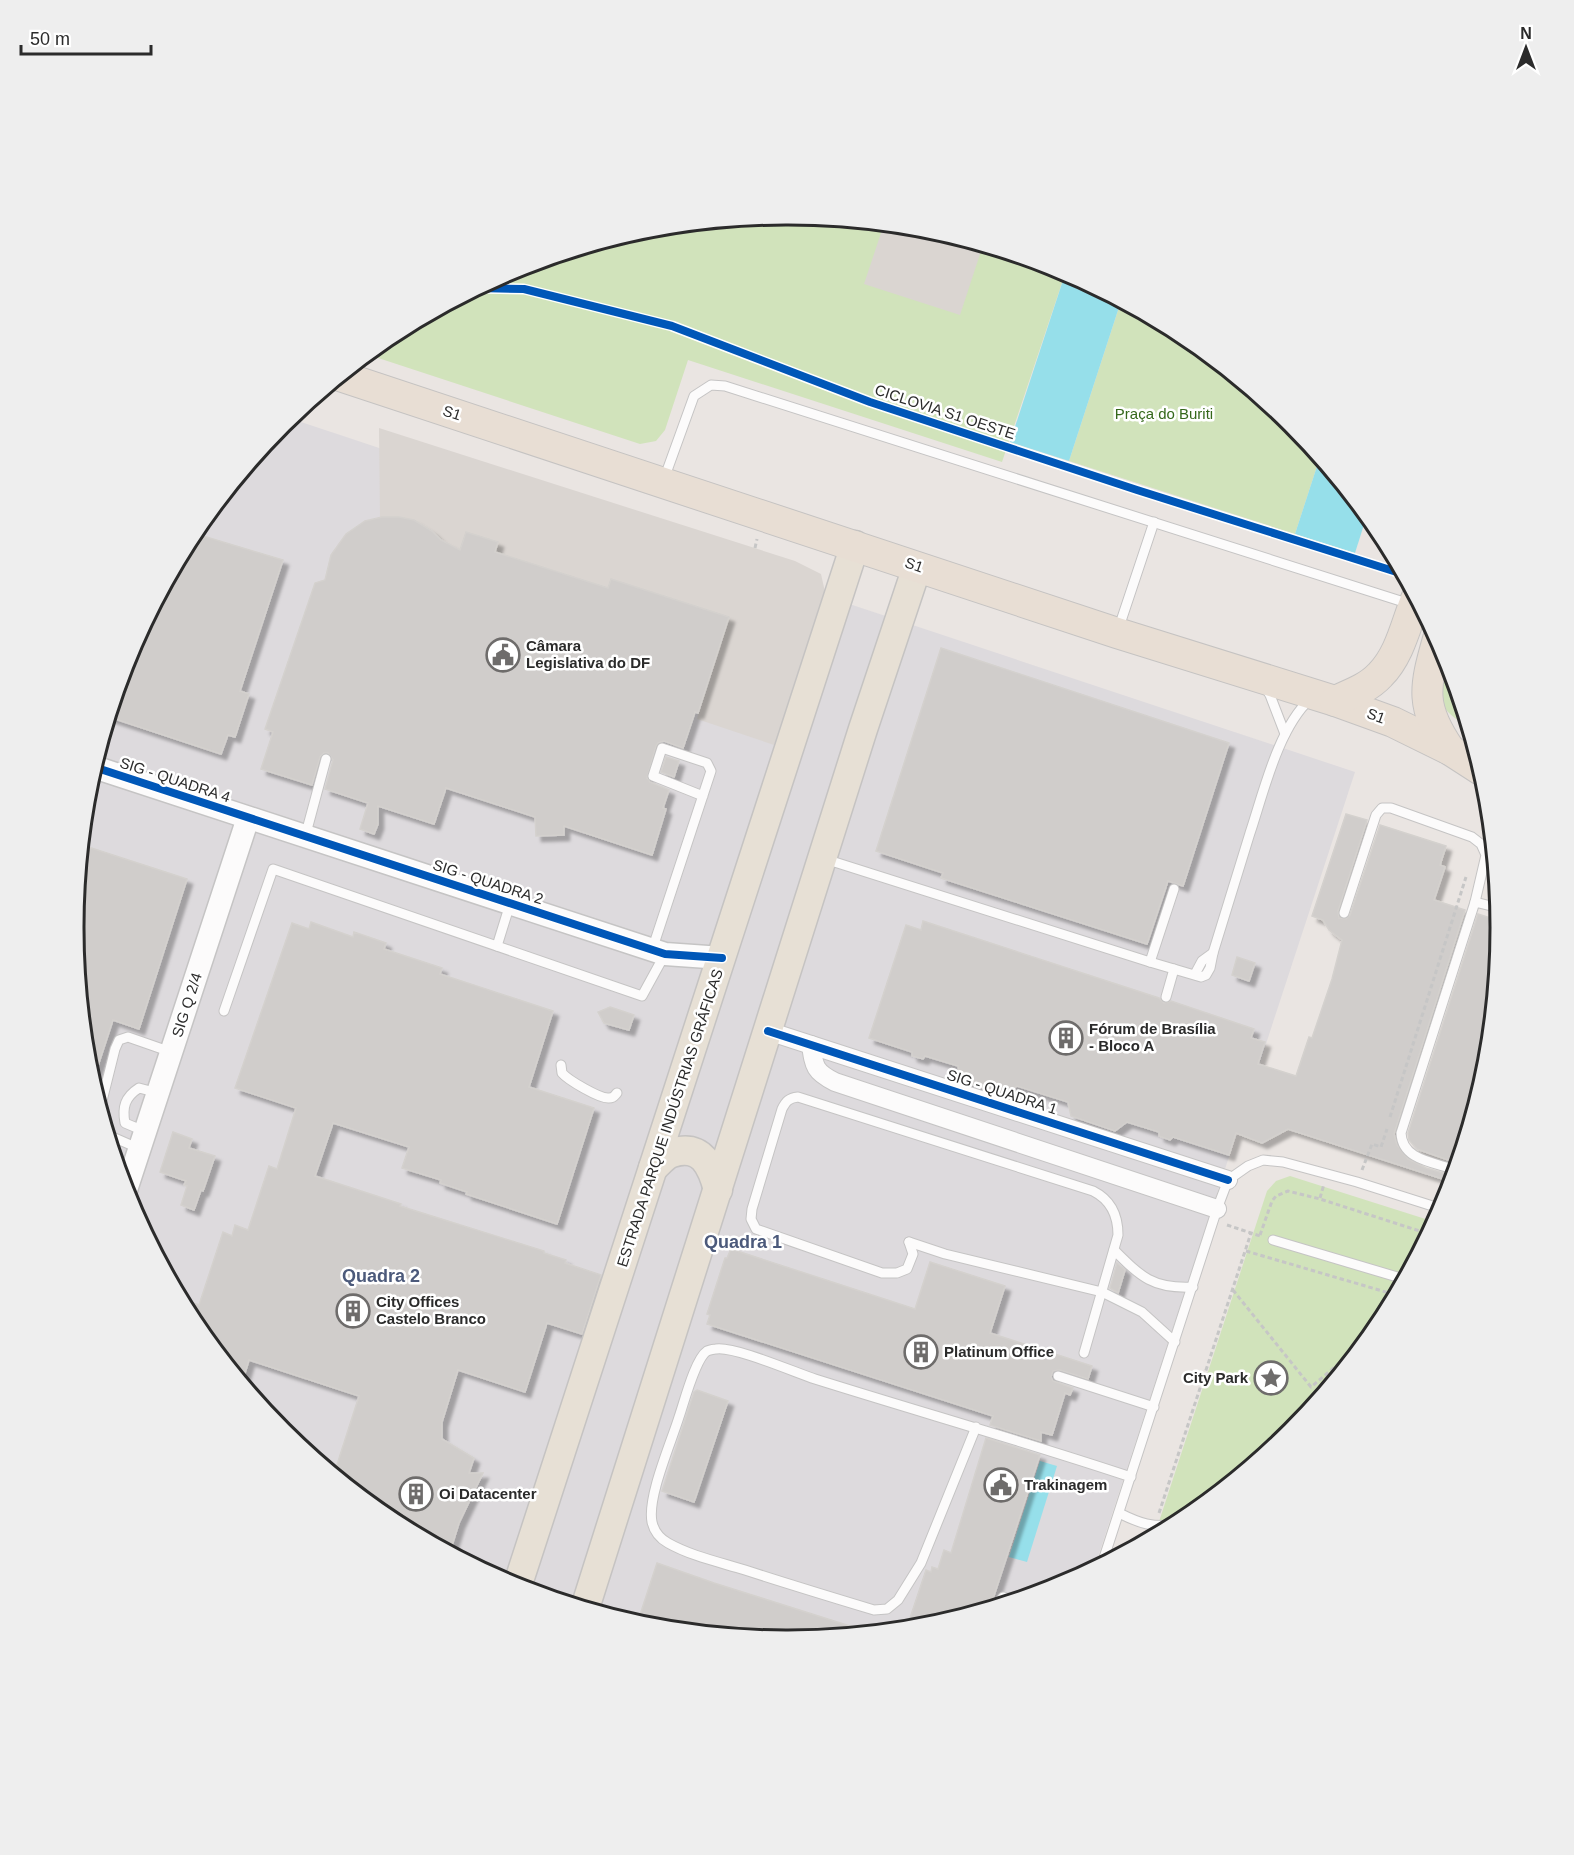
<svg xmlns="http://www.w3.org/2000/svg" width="1574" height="1855" font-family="Helvetica,sans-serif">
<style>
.industrial{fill:#dddadd}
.green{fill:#d1e3bb}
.plaza{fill:#dad5d1}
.water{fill:#96dfea}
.building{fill:#d0cdcb;stroke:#d4d1ce;stroke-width:1.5;filter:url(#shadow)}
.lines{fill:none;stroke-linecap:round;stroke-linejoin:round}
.service-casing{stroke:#c5c4c4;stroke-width:11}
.minor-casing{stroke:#c5c4c4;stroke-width:20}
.tertiary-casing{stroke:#c5c4c4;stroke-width:25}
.primary-casing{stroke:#c5c3c2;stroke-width:31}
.trunk-casing{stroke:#c5c3c2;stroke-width:32}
.path{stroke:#c6c6c6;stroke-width:3;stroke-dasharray:4.5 3;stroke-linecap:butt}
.service{stroke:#fcfbfb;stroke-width:9}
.minor{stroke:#fcfbfb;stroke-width:18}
.tertiary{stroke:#fcfbfb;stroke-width:22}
.primary{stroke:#e7e0d5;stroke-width:28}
.trunk{stroke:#e8ded4;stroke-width:30}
.cycleway-casing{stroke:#fff;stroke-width:11}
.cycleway{stroke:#0057b8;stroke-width:8}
.labels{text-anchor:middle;stroke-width:5;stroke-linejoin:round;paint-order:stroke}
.street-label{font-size:15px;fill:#2b2b2b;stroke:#fff}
.park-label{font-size:15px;fill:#35681b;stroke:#fff}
.poi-label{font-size:15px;font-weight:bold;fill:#2b2b2b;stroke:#fff;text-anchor:start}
.quarter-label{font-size:18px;font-weight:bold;fill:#4c5a7b;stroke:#fff}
.rim{fill:none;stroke:#2b2b2b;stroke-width:3}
</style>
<defs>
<filter id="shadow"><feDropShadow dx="5.5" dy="5.5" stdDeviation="1.5" flood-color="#0004"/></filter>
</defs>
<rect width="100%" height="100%" fill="#eae5e2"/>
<path class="industrial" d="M289 418 1355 772 1094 1569 1060 1587 926 1627 787 1641 647 1627 514 1587 390 1521 282 1432 194 1324 128 1200 87 1066 74 927 87 788 128 654 194 531Z"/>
<g class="green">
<path d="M787 214 927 228 1066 271 1002 462 688 360 665 430 656 441 640 444 366 354 391 334 514 268 648 228Z"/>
<path d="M1121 301 1184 334 1292 423 1320 457 1295 534 1069 461Z"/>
<path d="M1446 654 1469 729C1431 699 1431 700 1446 654Z"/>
<path d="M1290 1176 1435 1222 1380 1324 1291 1432 1183 1521 1154 1537 1267 1191 1276 1181Z"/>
</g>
<g class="plaza">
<path d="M884 224 927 228 983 245 960 315 864 284Z"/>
<path d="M379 428 795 561 821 574 825 592 821 612 774 745 697 719 709 677 450 550 438 536 416 524 380 520Z"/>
</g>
<g class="water">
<path d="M1066 271 1121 301 1069 461 1010 442Z"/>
<path d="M1320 457 1367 515 1355 553 1295 534Z"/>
<path d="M1040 1461 1057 1466 1027 1562 1009 1557Z"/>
</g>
<g class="building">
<path d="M382 517H399L414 520 432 531 441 540 460 550 466 532 498 542 495 552 608 588 611 579 729 617 698 713 695 712 683 748 664 741 658 743 656 746 647 778 650 782 669 790 663 808 666 809 652 855 564 826V835L536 836 535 817 446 788 434 824 378 806V824L374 834 360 829 368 803 325 789 333 760 328 753H324L320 757 312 785 261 769 273 732 265 729 315 583 325 580 331 555 346 534 365 521Z"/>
<path d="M193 533 283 560 240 691 249 694 235 737 228 735 221 754 109 717 128 654Z"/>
<path d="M941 648 1229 743 1183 886 1168 881 1147 944 941 878 943 873 876 851Z"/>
<path d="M666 757 679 761 674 777 661 772Z"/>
<path d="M1346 814 1367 820 1338 911 1339 918 1346 919 1350 915 1380 825 1446 846 1440 865 1445 867 1434 900 1465 910 1394 1134 1397 1145 1408 1159 1426 1168 1454 1176 1452 1182 1288 1129 1262 1143 1236 1133 1229 1155 1173 1137 1170 1140 1159 1136V1132L1127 1122 1115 1131 1071 1116 1068 1102 1017 1086 1005 1095 961 1081 958 1066 925 1056 923 1059 912 1056V1052L869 1038 906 925 921 930 923 921 1159 998 1164 1003 1171 1001 1254 1029 1251 1038 1265 1042 1258 1064 1296 1076 1309 1037 1312 1038 1332 979 1342 940 1329 930 1323 920 1312 916Z"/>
<path d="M82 845 187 879 139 1029 113 1020 92 1084 87 1066 74 927Z"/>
<path d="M1478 914 1500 921V928L1487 1067 1457 1163 1417 1149 1409 1140 1408 1133Z"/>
<path d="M311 922 353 937 354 932 386 943 384 949 442 968 440 974 553 1011 529 1087 594 1108 557 1224 466 1194 467 1192 440 1183 441 1180 402 1168 409 1147 333 1123 315 1176 401 1204 400 1206 544 1251V1253L566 1260 565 1263 601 1275 582 1334 547 1323 525 1392 458 1370 442 1422V1439L474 1458 469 1473H483L459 1523 450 1552 390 1521 334 1474 359 1396 249 1360 242 1383 194 1324 181 1299 199 1305 223 1232 232 1236 235 1225 248 1230 269 1166 277 1169 296 1108 235 1088 292 923 309 929Z"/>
<path d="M1237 957 1255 963 1249 981 1232 975Z"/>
<path d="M610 1007 634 1015 629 1030 604 1023 598 1012Z"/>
<path d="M173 1132 192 1139 189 1148 215 1156 203 1191 201 1190 194 1210 181 1205 187 1186 184 1185 186 1181 160 1172Z"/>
<path d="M731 1249 915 1309 930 1262 1005 1286 990 1333 1092 1366 1088 1379 1060 1370 1053 1371 1051 1377 1053 1381 1073 1388 1070 1395 1065 1393 1052 1435 1041 1432V1441L990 1425 993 1416 707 1324 710 1315 707 1314 725 1258H727Z"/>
<path d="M1117 1263 1125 1270 1118 1293 1110 1288Z"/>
<path d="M697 1390 728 1401 694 1502 662 1491 694 1392Z"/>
<path d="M986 1438 1040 1455 990 1608 927 1627 909 1621 926 1570 931 1572 932 1567 938 1569 944 1550 951 1553Z"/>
<path d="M657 1563 714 1583 872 1633 787 1641 647 1627 637 1624Z"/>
</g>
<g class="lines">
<g class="service-casing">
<g id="service">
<path d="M664 479 694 396 711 385 725 386 1410 604"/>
<path d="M1118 630 1154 522"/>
<path d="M1265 686 1270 695 1285 734"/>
<path d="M305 837 326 759"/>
<path d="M825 859 1150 962 1201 977 1206 975 1210 968 1213 953C1225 913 1238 873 1250 833 1264 791 1278 729 1310 699"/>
<path d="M1344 913 1376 815 1382 808H1391L1472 837 1481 844 1486 855 1475 902"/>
<path d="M497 946 510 904"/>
<path d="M652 950 711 771 707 763 662 748 653 776 703 796"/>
<path d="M1150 962 1174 889"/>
<path d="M1195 974 1202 961 1213 953"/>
<path d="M1166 997 1174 969"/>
<path d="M224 1011 273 869 642 996 665 954"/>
<path d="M561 1065 562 1073C568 1080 600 1099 609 1098 614 1098 614 1096 617 1093"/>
<path d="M100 1109 115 1049 119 1040 128 1037 171 1052"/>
<path d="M144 1131 125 1123C122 1107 125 1097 139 1088L158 1093"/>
<path d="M108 1135 140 1149"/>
<path d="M1456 1170C1433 1162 1402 1160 1401 1133L1475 902 1499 908"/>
<path d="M1273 1240 1404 1279"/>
<path d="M909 1242 913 1254 907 1269 897 1273H882L756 1229 751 1219 752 1209 782 1109C786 1101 789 1098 798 1097L1093 1191C1111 1200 1118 1215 1118 1235L1084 1353"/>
<path d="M909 1242 945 1254 1102 1292 1142 1312 1175 1342"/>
<path d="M1114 1250C1141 1277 1153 1289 1193 1287"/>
<path d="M1058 1376 1154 1407"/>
<path d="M976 1427 921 1563 898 1600 887 1609 874 1610C831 1597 788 1584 745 1570 719 1562 691 1556 668 1543 659 1538 654 1531 652 1522 647 1497 671 1443 679 1417 684 1403 695 1359 707 1351 710 1350 713 1349 716 1349 734 1346 794 1372 815 1379 920 1412 1026 1442 1131 1477"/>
<path d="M1119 1513C1141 1524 1151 1527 1176 1525"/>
<path d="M1102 1564 1217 1209 1228 1180 1248 1166 1263 1160 1283 1162 1357 1182 1442 1209"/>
<path d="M1042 1592 1048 1590"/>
<path d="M996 1606 1003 1597 1016 1600"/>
</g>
</g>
<g class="minor-casing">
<g id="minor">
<path d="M768 1031 1228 1180"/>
<path d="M811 1045C814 1067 815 1072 835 1082L1217 1209"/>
</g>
</g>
<g class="tertiary-casing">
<g id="tertiary">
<path d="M94 767 665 954 722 958"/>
<path d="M125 1193 248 818"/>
</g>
</g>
<g class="primary-casing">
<g id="primary">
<path d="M653 1168C659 1163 665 1155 672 1153 702 1143 712 1167 718 1190"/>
<path d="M517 1587 855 545"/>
<path d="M585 1608 863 729 917 567"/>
</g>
</g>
<g class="trunk-casing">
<g id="trunk">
<path d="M340 376 1117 633 1335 701 1393 722 1450 750 1481 770"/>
<path d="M1438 639C1424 688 1420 707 1450 750"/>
<path d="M1335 701C1351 694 1368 688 1380 675 1400 655 1406 624 1416 599"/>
</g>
</g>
<g class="path">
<path d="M755 548 757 539"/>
<path d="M1452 681 1459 696"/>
<path d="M1390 1117 1466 877"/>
<path d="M1362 1170 1372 1144 1381 1147 1387 1129"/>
<path d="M1320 1198 1324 1184"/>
<path d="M1227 1225 1260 1236"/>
<path d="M1260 1235 1272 1201 1276 1196 1288 1191 1320 1199 1429 1234"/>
<path d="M1246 1251 1396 1295"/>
<path d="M1233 1290 1311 1387 1367 1340"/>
<path d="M1159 1513 1251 1233"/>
</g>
<use href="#service" class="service"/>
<use href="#minor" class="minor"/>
<use href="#tertiary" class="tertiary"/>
<use href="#primary" class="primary"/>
<use href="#trunk" class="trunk"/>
<g class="cycleway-casing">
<g id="cycleway">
<path d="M478 288 524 289 672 326 870 402 1137 490 1403 574"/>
<path d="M94 767 665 954 722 958"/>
<path d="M768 1031 1228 1180"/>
</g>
</g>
<use href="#cycleway" class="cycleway"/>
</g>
<defs>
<g id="civic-ring" transform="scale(1.725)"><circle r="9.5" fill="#fff" stroke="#6e6c6b" stroke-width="1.5"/><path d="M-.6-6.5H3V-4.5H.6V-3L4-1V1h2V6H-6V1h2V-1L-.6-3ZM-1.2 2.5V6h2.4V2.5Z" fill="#6e6c6b"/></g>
<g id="building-ring" transform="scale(1.725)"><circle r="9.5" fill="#fff" stroke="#6e6c6b" stroke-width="1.5"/><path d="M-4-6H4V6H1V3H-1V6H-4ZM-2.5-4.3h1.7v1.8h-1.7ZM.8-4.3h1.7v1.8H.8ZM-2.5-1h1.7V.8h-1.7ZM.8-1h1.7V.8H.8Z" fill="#6e6c6b"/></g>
<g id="sight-ring" transform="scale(1.725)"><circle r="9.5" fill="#fff" stroke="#6e6c6b" stroke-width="1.5"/><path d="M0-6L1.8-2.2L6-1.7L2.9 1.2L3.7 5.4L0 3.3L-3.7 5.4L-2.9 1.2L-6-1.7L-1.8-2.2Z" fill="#6e6c6b"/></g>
</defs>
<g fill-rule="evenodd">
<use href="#civic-ring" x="503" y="655"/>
<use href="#building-ring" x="1066" y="1038"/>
<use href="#building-ring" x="353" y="1311"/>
<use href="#building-ring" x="921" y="1352"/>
<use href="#sight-ring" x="1271" y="1378"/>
<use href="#civic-ring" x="1001" y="1485"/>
<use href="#building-ring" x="416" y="1494"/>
</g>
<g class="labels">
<g class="street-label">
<text transform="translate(945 412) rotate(18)" y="5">CICLOVIA S1 OESTE</text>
<text transform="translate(452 413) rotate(18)" y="5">S1</text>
<text transform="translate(914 565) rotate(19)" y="5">S1</text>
<text transform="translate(1376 716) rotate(20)" y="5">S1</text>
<text transform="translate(175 780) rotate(18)" y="5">SIG - QUADRA 4</text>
<text transform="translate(488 882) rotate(18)" y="5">SIG - QUADRA 2</text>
<text transform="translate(187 1005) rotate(-72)" y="5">SIG Q 2/4</text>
<text transform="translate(1002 1092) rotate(18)" y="5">SIG - QUADRA 1</text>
<text transform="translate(670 1118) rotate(-72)" y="5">ESTRADA PARQUE INDÚSTRIAS GRÁFICAS</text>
</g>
<g class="park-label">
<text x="1164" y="419">Praça do Buriti</text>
</g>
<g class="poi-label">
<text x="526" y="651">Câmara<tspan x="526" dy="17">Legislativa do DF</tspan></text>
<text x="1089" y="1034">Fórum de Brasília<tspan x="1089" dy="17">- Bloco A</tspan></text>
<text x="376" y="1307">City Offices<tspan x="376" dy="17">Castelo Branco</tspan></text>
<text x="944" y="1357">Platinum Office</text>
<text x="1248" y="1383" text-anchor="end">City Park</text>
<text x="1024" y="1490">Trakinagem</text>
<text x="439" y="1499">Oi Datacenter</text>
</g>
<g class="quarter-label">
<text x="743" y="1248">Quadra 1</text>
<text x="381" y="1282">Quadra 2</text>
</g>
</g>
<path d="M0 0H1574V1855H0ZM786 225H788A702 702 0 0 1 1490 927V928A702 702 0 0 1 788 1630H786A702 702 0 0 1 84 928V927A702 702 0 0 1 786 225Z" fill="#eee" fill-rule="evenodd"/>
<path class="rim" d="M786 225H788A702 702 0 0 1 1490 927V928A702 702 0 0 1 788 1630H786A702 702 0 0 1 84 928V927A702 702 0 0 1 786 225Z"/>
<g transform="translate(1526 48)" stroke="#ffffff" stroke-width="4.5" paint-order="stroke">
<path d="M0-4.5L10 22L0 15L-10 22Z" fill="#2b2b2b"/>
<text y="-9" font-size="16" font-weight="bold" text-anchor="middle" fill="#2b2b2b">N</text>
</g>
<path d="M21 45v9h130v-9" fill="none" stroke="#2b2b2b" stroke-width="3"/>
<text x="30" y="45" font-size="18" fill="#2b2b2b" stroke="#ffffff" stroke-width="4.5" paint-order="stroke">50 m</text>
</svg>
